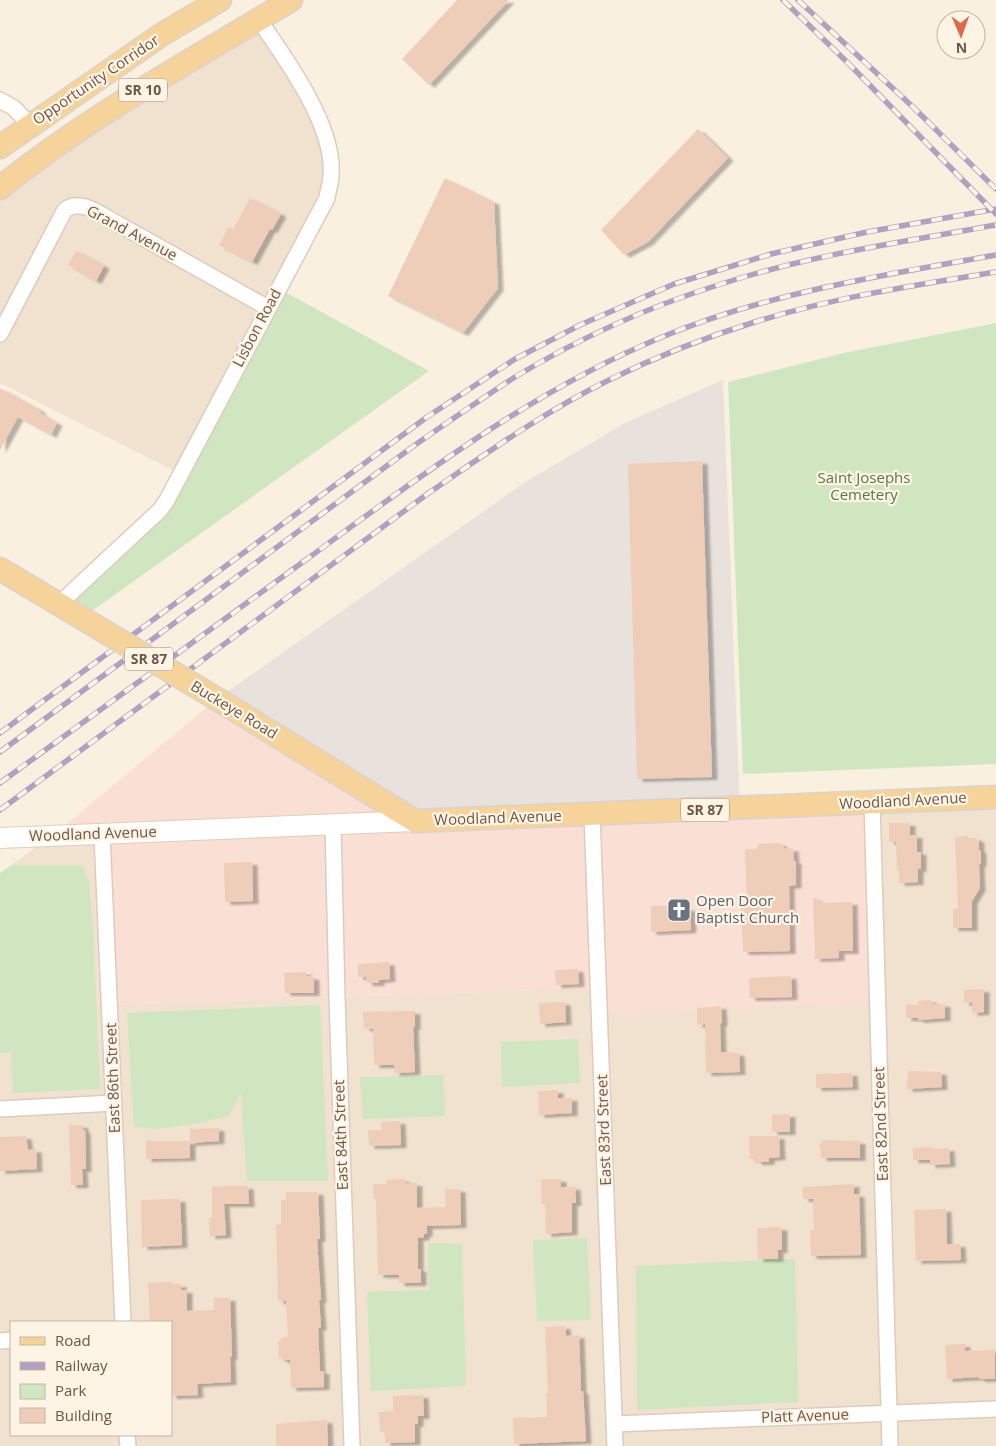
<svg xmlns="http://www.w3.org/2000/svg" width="996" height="1446" font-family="'Open Sans',sans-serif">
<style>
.residential{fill:#f1e1cf;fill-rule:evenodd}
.commercial{fill:#fadfd4}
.industrial{fill:#e9e1db}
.green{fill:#d0e6c0}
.building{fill:#eecdb9;filter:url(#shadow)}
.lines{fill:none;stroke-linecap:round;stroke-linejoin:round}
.street-casing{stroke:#ddccbd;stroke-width:18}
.secondary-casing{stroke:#e2cdbb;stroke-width:22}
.primary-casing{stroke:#dad3d0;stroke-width:25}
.street{stroke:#fff;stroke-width:15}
.secondary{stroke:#fff;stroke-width:20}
.primary{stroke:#f5d39b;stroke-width:22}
.rail-casing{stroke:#b2a0c1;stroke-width:5.5}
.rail{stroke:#fef4e5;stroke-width:4;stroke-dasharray:11;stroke-linecap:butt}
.primary-bridge-casing{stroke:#dad3d0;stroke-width:25;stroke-linecap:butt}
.primary-bridge{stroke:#f5d39b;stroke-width:22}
.labels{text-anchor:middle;stroke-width:4.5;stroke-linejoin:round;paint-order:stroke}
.shield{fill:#fef4e5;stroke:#9a8578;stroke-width:1}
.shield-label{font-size:14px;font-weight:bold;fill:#6f5649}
.street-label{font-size:15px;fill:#6f5649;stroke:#fef4e5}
.park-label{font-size:15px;fill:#557a45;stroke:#fef4e5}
.worship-label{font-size:15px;fill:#5b616d;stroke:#fef4e5;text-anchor:start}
</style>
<defs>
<filter id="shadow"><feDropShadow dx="5.5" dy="3" stdDeviation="1" flood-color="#0004"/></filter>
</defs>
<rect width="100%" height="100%" fill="#faf0e0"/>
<g class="residential">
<path d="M259 20 305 90 331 174 181 474 0 383V188Z"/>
<path d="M996 797V1446H0V873L52 836 102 834 111 1005 599 988 872 802ZM11 1322H171V1435H11Z"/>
</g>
<path class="commercial" d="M217 699 415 821 872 802 878 1003 600 1014 598 988 110 1005 102 834 52 836Z"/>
<path class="industrial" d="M723 380 740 808 415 821 217 699 524 483 625 423Z"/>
<g class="green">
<path d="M278 288 429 371 82 618 59 604 160 510Z"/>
<path d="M996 323V764L743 774 728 382 844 353Z"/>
<path d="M12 865H82L89 880 93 931 100 1089 13 1093 11 1053H0V873Z"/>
<path d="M320 1005 328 1181H247L241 1093 229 1116 194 1124 158 1129 134 1127 127 1013Z"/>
<path d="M578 1039 580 1083 502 1087 501 1042Z"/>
<path d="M443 1075 445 1116 363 1119 360 1077Z"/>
<path d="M587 1238 591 1320 537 1321 533 1240Z"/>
<path d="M428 1243 462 1244 466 1386 371 1391 367 1292 429 1290Z"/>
<path d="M795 1259 798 1402 637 1410 636 1266Z"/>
</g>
<g class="building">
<path d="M457 0H509L429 85 402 59Z"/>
<path d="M698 129 728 158 648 242 624 255 601 230Z"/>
<path d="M445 178 494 202 498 288 463 333 388 296Z"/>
<path d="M250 198 281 214 272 230 270 229 252 262 219 245 229 227 233 230Z"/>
<path d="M76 251 104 266 96 281 68 265Z"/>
<path d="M0 388 38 409 41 412 40 413 57 423 51 435 18 417 0 450Z"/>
<path d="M702 461 712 777 637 779 628 464Z"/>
<path d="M889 823H910V835H917V852H921V869H918V882L899 883V870H897L896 842H889Z"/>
<path d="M968 836V838H977V840H979V850H981V864H979L980 888 972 901V928H953V909H958L955 837Z"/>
<path d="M780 843 785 849 793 848 794 861H796V885L789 886 790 951 743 952 741 906H747L745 849H756L759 844Z"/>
<path d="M252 862 253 901 225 902 224 863Z"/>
<path d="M813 897 822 903 852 902 853 951H839V958L815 959Z"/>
<path d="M679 905V908H690L691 930 651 932V906Z"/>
<path d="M389 962 390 979 379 980V983H367L366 977H358V964Z"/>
<path d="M578 969 579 984 556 985 555 970Z"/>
<path d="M306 972V976L314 977V993H285L284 973Z"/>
<path d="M791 976 792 997 750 998 749 978Z"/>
<path d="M984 989V1012L972 1013V1002L964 1003V990Z"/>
<path d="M931 1000 932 1004H945V1018L918 1020V1018H906V1005H918V1001Z"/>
<path d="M565 1002 566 1022 540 1024 539 1003Z"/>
<path d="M721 1006 722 1023 720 1024 721 1052 739 1053 740 1072 706 1073 705 1024 697 1025V1008Z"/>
<path d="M415 1011V1027H413L415 1072 394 1073V1065H374L373 1029 364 1028 363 1012Z"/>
<path d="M908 1071 941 1072 942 1087 907 1089Z"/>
<path d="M852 1073 853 1087 816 1088V1074Z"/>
<path d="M558 1090V1098H572V1113L539 1115 538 1091Z"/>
<path d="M790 1114V1132H772V1115Z"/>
<path d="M400 1121 401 1145 369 1146 368 1130H382L381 1122Z"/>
<path d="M69 1125H83V1130H85L86 1169H82L83 1185H71Z"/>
<path d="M219 1128V1141L190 1143V1129Z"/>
<path d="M26 1136 28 1150 36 1149 37 1169 0 1171V1137Z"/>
<path d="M749 1136H779L780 1157 769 1158V1162H756V1159H750Z"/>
<path d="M823 1140 860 1141V1158H821L820 1143H823Z"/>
<path d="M146 1141H190V1158L146 1159Z"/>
<path d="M933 1147 934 1149 949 1148 950 1164 930 1165V1160H913V1148Z"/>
<path d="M404 1179 405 1183H417V1208L446 1207 445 1189H460L461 1225 427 1226V1234H424V1237L418 1238V1269H421V1282L419 1283H399V1275H378L376 1199H374L373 1184H386V1180Z"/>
<path d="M541 1179H561V1187H575L576 1203H572V1232L546 1234 545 1204H542Z"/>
<path d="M854 1184V1194H859L861 1255 811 1256 810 1230H814L813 1199H803V1187Z"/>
<path d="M230 1186H248L249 1204H224L226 1235 210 1236 209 1218H212V1187Z"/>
<path d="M286 1192H318L320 1239H317L321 1300H319L321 1327 318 1328 320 1371H324V1387L291 1388 290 1360H282V1358H279L278 1341H281V1338L288 1337 286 1301H278L276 1225 281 1224V1200H286Z"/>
<path d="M170 1199H180L182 1245 142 1247 141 1200Z"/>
<path d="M946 1209 947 1244H960L961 1260 916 1261 914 1210Z"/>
<path d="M777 1227 782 1228V1250H778V1259H758L757 1228Z"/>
<path d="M171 1282V1285L181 1284V1290H187V1311L214 1310V1298H230L232 1357H230L231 1382 197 1384 198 1395 171 1396V1321L150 1322 148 1283Z"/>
<path d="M565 1326 566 1336 579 1335 581 1391H583L586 1441 514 1444 513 1418 547 1417 546 1393H548L545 1327Z"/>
<path d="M965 1344V1351L995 1350V1379H979V1377L947 1379 945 1345Z"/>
<path d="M423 1395 424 1416H418V1424H415V1442L385 1443V1432H380L379 1412 393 1411V1396Z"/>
<path d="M327 1420 328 1446H276V1424Z"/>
</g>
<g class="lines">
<g class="street-casing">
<g id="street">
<path d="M0 100 14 108 30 125"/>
<path d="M0 334 59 221C61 218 63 212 65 210 75 202 88 207 97 212L268 308"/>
<path d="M59 604 160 510 167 500 327 198C328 190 331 183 331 175 335 126 286 59 259 20"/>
<path d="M872 802 890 1446"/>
<path d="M592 814 615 1446"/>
<path d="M333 824 337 998 352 1446"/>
<path d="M102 834 123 1322"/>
<path d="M0 1109 114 1103"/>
<path d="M0 1341 11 1340"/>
<path d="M614 1424 996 1409"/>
<path d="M127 1435 128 1446"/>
</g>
</g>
<g class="secondary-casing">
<path id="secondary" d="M0 838 415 821"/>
</g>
<g class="primary-casing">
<g id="primary">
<path d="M0 147 161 35 220 0"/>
<path d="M0 188C90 115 193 60 291 0"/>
<path d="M0 569 82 618"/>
<path d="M217 699 415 821 996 797"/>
</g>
</g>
<use href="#street" class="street"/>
<use href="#secondary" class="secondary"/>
<use href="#primary" class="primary"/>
<g class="rail-casing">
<g id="rail">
<path d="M783 0 848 63 996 214"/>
<path d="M798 0 913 107 996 189"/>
<path d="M0 733 427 417 515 359 580 325 674 284 771 254 867 232 996 209"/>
<path d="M0 752 415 445C448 422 481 399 515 377 578 339 648 307 718 285 809 255 903 242 996 225"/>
<path d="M0 783C102 708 205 634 307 559 419 477 532 391 662 337 768 293 883 275 996 255"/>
<path d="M0 810 430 492C487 453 544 412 607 381 655 357 706 337 758 321 836 297 916 285 996 272"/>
</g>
</g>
<use href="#rail" class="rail"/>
<g class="primary-bridge-casing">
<path id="primary-bridge" d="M82 618 217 699"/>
</g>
<use href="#primary-bridge" class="primary-bridge"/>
</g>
<defs>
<g id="church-square" transform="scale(1.25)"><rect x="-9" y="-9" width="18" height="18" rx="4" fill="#6b7280" stroke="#fef4e5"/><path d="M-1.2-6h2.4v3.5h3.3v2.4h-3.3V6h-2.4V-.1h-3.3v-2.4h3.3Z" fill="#fff"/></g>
</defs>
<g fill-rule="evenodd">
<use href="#church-square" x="679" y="910"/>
</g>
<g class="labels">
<g class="shield">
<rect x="119" y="78.5" width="48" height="23" rx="4"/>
<rect x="125" y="647.5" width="48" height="23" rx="4"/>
<rect x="681" y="798.5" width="48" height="23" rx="4"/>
</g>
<g class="shield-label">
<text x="143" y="95">SR 10</text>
<text x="149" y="664">SR 87</text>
<text x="705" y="815">SR 87</text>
</g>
<g class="street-label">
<text transform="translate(96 80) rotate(-34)" y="5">Opportunity Corridor</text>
<text transform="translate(132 233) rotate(28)" y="5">Grand Avenue</text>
<text transform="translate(257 328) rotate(-62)" y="5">Lisbon Road</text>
<text transform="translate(234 710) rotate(31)" y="5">Buckeye Road</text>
<text transform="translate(903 801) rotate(-3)" y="5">Woodland Avenue</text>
<text transform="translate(498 818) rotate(-2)" y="5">Woodland Avenue</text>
<text transform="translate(93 834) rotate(-2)" y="5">Woodland Avenue</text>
<text transform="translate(113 1078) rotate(-92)" y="5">East 86th Street</text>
<text transform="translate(881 1124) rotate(-92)" y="5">East 82nd Street</text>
<text transform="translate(604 1130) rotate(-92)" y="5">East 83rd Street</text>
<text transform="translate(341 1135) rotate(-92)" y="5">East 84th Street</text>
<text transform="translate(805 1416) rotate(-2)" y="5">Platt Avenue</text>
</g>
<g class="park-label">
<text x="864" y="483">Saint Josephs<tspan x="864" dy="17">Cemetery</tspan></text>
</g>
<g class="worship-label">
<text x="696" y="906">Open Door<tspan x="696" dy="17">Baptist Church</tspan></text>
</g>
</g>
<rect x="10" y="1321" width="162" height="115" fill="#fef4e5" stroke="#c5b5a7"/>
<rect x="20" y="1337" width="25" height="8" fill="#f5d39b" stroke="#c5b5a7"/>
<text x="55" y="1346" font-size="15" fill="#6f5649">Road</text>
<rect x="20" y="1362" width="25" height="8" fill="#b2a0c1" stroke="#c5b5a7"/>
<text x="55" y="1371" font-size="15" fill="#6f5649">Railway</text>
<rect x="20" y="1384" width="25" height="15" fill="#d0e6c0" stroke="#c5b5a7"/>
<text x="55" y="1396" font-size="15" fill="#6f5649">Park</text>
<rect x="20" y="1408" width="25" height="15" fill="#eecdb9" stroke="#c5b5a7"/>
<text x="55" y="1421" font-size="15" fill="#6f5649">Building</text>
<g transform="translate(961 35) rotate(178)"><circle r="24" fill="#fef4e5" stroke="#c5b5a7"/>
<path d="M0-4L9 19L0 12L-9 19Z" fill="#dd6a4c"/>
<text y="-8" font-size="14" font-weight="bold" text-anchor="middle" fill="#6f5649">N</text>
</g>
</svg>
